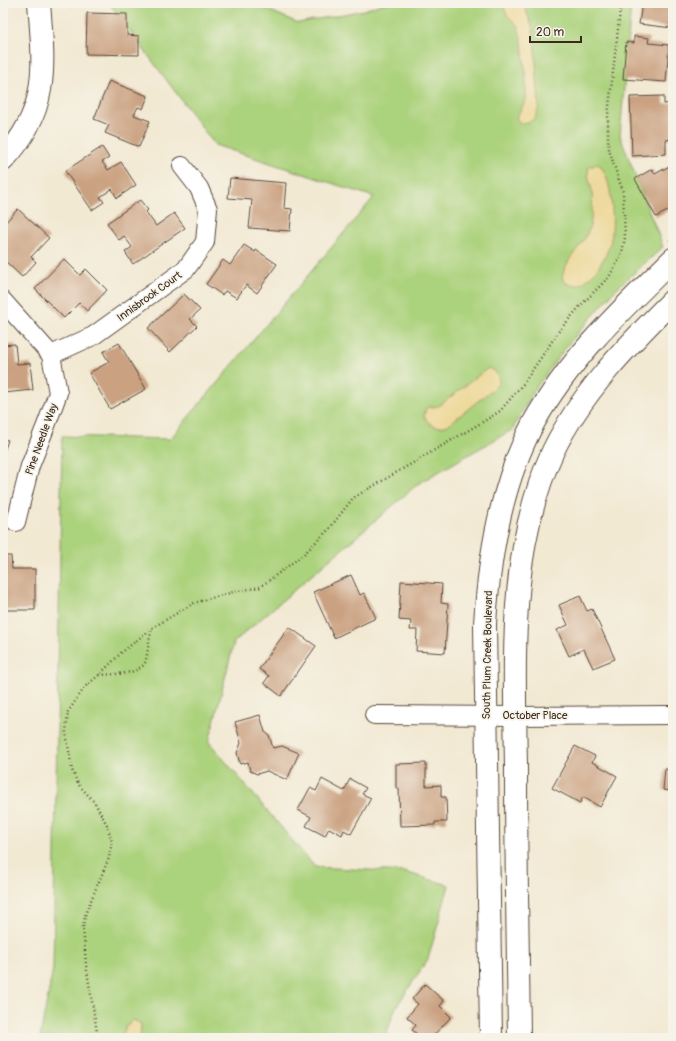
<svg xmlns="http://www.w3.org/2000/svg" width="676" height="1041" font-family="Pangolin,sans-serif">
<style>
.green{fill:#abd27c;stroke:#737e4d}
.sand{fill:#eeda9e;stroke:#94825e}
.building{fill:#caa181}
.lines{fill:none;stroke-linecap:round;stroke-linejoin:round}
.minor-casing{stroke:#564739;stroke-width:20}
.tertiary-casing{stroke:#564739;stroke-width:24}
.path{stroke:#564739;stroke-width:2.5;stroke-dasharray:1 3;stroke-linecap:butt}
.minor{stroke:#fff;stroke-width:18}
.tertiary{stroke:#fff;stroke-width:22}
.labels{text-anchor:middle;stroke-width:3.5;stroke-linejoin:round;paint-order:stroke}
.street-label{font-size:11px;fill:#3b2a1e;stroke:#f7f3e8}
</style>
<rect width="100%" height="100%" fill="#f7f3e8"/>
<filter id="ink" filterUnits="userSpaceOnUse"><feTurbulence type="fractalNoise" baseFrequency=".025" numOctaves="2"/><feDisplacementMap in="SourceGraphic" scale="8" xChannelSelector="R" yChannelSelector="G"/><feConvolveMatrix kernelMatrix="1 2 1 2 8 2 1 2 1" color-interpolation-filters="sRGB"/></filter>
<filter id="wash" filterUnits="userSpaceOnUse"><feTurbulence type="fractalNoise" baseFrequency=".012" numOctaves="4" result="noise"/><feDisplacementMap in="SourceGraphic" scale="16" xChannelSelector="R" yChannelSelector="G"/><feGaussianBlur stdDeviation="0.9" result="paint"/><feColorMatrix in="noise" values="0 0 0 0 0 0 0 0 0 0 0 0 0 0 0 0 0 1.4 0 .05"/><feComposite in="paint" operator="in"/></filter>
<g filter="url(#wash)">
<rect width="100%" height="100%" fill="#f2e9d3"/>
<path class="green" d="M109 3H252L298 23 364 10 385 3H631L620 136 663 247 617 288 566 347 535 389 512 430 419 483 234 642 209 742 315 867 404 872 449 885 428 959 395 1009 385 1038H40L53 969 62 436 170 439 374 197 215 145Z"/>
<g class="sand">
<path d="M523 3 532 26 534 36 539 105C537 116 533 125 520 123L516 118 526 100V79L522 42 518 26 507 15 502 3Z"/>
<path d="M598 164C613 174 615 228 610 244 606 260 579 303 562 278 565 258 585 245 590 226 592 214 593 203 592 191 591 183 586 175 589 167Z"/>
<path d="M488 368C496 370 498 374 499 383L493 389 448 425C437 429 429 426 424 416L426 408C431 406 435 408 440 405Z"/>
<path d="M133 1020 140 1023 141 1026 140 1038H122L126 1026Z"/>
</g>
<g id="blocks">
<g class="building">
<path d="M642 3H673L672 28 639 24Z"/>
<path d="M87 13 127 14V35L139 36V55L86 54Z"/>
<path d="M634 36 649 38 648 43 669 45 666 82 623 79 626 42 634 43Z"/>
<path d="M109 81 148 96 143 109 138 107 134 115 150 121 139 147 105 133 109 125 94 119Z"/>
<path d="M664 96V104L673 103V139L666 140V154L632 156 630 97Z"/>
<path d="M102 147 109 158 102 162 108 170 121 162 136 185 117 198 112 189 100 197 104 202 92 210 65 171Z"/>
<path d="M673 164V208L656 217 635 179 652 169 655 174Z"/>
<path d="M230 178 286 183 284 208 292 209 290 231 249 228 252 200 228 198Z"/>
<path d="M140 200 148 210 146 212 156 226 174 213 185 228 133 264 125 252 132 247 124 236 119 240 107 223Z"/>
<path d="M18 209 49 238 31 257 36 262 22 277 3 259V254L7 250 3 247V225Z"/>
<path d="M244 245 255 252 256 250 277 264 257 293 246 285 237 298 225 291 222 295 206 284 223 260 230 265Z"/>
<path d="M64 259 80 275 86 269 107 290 87 311 79 303 64 318 35 289Z"/>
<path d="M184 294 200 310 190 319 197 326 170 352 148 328Z"/>
<path d="M119 343 146 389 110 409 89 373 109 362 103 352Z"/>
<path d="M15 344 17 364 30 363 33 390 3 393V345Z"/>
<path d="M3 439 8 440 3 455Z"/>
<path d="M3 556H11L12 569H35V610H3Z"/>
<path d="M351 575 360 595 364 593 376 618 334 638 313 592Z"/>
<path d="M401 581 442 584 441 603 448 604 445 653 416 651 417 630H410L411 621 399 620Z"/>
<path d="M580 596 587 611 592 609 615 659 593 668 584 649 569 656 557 630 568 625 559 605Z"/>
<path d="M289 627 316 646 281 696 264 683 269 676 259 669Z"/>
<path d="M260 715 265 732 269 735 273 748 282 746 299 753 287 780 267 771 257 774 250 771 248 762 240 764 237 753 241 743 235 722Z"/>
<path d="M575 746 595 756 592 762 617 776 600 807 583 797 580 803 552 788Z"/>
<path d="M426 763V786L441 785V797H446L447 822H435V825L400 826 399 788H396V764Z"/>
<path d="M665 769 673 770V791L663 790Z"/>
<path d="M322 779 344 791 350 779 366 788 362 794 371 798 351 834 344 830 342 835 329 828 325 836 306 826 311 817 298 810 310 788 316 791Z"/>
<path d="M425 984 444 1001 440 1006 451 1017 431 1038H422L412 1030 416 1025 407 1017 418 1004 412 999Z"/>
</g>
</g>
</g>
<g filter="url(#ink)">
<use href="#blocks" fill-opacity="0" stroke="#564739" stroke-width="1"/>
<g class="lines">
<g class="minor-casing">
<g id="minor">
<path d="M3 301 51 355 58 393 47 423 30 466 16 522"/>
<path d="M51 355 93 336 186 269 205 242 208 209 199 188 182 166"/>
<path d="M374 715 515 716 673 715"/>
</g>
</g>
<g class="tertiary-casing">
<g id="tertiary">
<path d="M3 160C50 110 44 66 39 3"/>
<path d="M491 1038 485 624C489 555 501 483 534 422 569 359 622 309 673 259"/>
<path d="M519 1038C518 949 516 859 516 770 515 663 507 550 553 451 581 393 628 345 673 300"/>
</g>
</g>
<g class="path">
<path d="M670 241 673 230"/>
<path d="M100 675C113 674 142 675 146 660 148 650 149 639 152 629"/>
<path d="M98 1038 86 965 83 926 86 912 109 858 112 842 107 825 95 803 78 784 72 770 66 732 68 712 78 697 86 686 99 675 121 653 152 628 194 603 233 592 260 587 303 555 329 529 353 498 486 420 500 411 523 384 559 331 580 306 609 277 621 256 625 238 623 192 609 150 608 137V115L621 3"/>
<path d="M275 1038H285"/>
</g>
<use href="#minor" class="minor"/>
<use href="#tertiary" class="tertiary"/>
</g>
</g>
<g class="labels">
<g class="street-label">
<text transform="translate(149 296) rotate(-36)" y="4">Innisbrook Court</text>
<text transform="translate(41 439) rotate(-70)" y="4">Pine Needle Way</text>
<text transform="translate(487 655) rotate(-89)" y="4">South Plum Creek Boulevard</text>
<text x="535" y="719">October Place</text>
</g>
</g>
<rect width="676" height="1041" fill="none" stroke="#f7f3e8" stroke-width="16"/>
<path d="M530 36v6h51v-6" fill="none" stroke="#3b2a1e" stroke-width="2"/>
<text x="536" y="36" font-size="12" fill="#3b2a1e" stroke="#f7f3e8" stroke-width="3" paint-order="stroke">20 m</text>
</svg>
